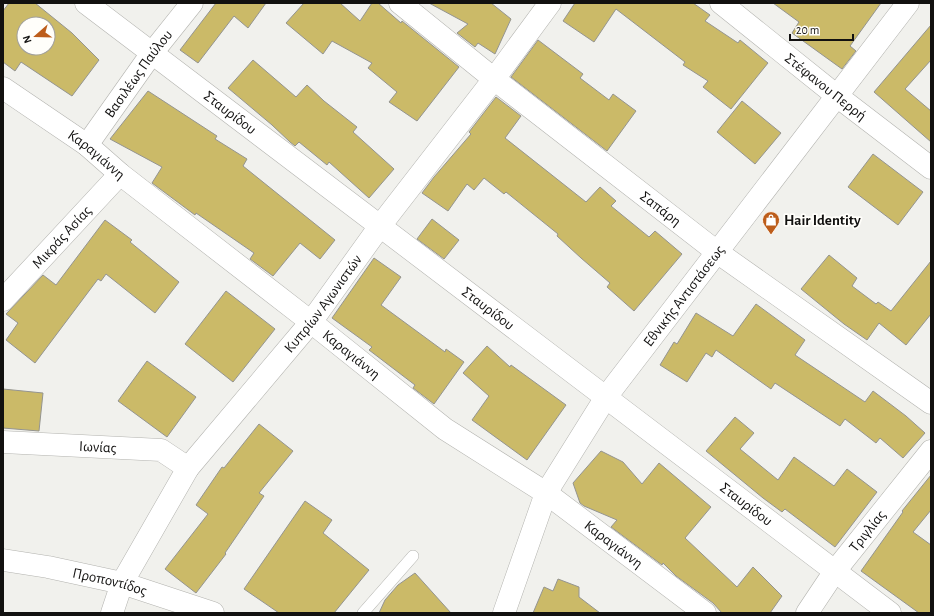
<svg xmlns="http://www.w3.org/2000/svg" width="934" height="616" font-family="'Alegreya Sans',sans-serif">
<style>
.building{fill:#cbba68;stroke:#949490;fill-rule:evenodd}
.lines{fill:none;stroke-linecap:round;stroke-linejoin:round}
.lane-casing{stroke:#b3b3af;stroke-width:12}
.street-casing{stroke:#b3b3af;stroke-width:23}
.secondary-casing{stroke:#b3b3af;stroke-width:23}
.lane{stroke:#fff;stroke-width:11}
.street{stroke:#fff;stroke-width:22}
.secondary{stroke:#fff;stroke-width:22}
.labels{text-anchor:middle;stroke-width:3.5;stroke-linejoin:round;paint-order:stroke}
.street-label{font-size:15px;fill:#121110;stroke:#fffefa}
.poi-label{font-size:15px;font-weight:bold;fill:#121110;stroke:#fffefa;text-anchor:start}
</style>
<rect width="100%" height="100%" fill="#f1f1ed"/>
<g class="building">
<path d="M9 3H35L72 33 99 60 72 96 21 62 15 71 3 62V11ZM24 24H48V48H24Z"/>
<path d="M216 3H266L248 28 234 16 198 63 180 50Z"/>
<path d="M304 3H340L360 21 372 3H378L401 23 402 21 459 67 417 121 389 102 397 92 368 68 372 63 332 41 323 54 286 23Z"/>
<path d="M429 3H491L511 19 495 54 478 43 475 47 457 33 468 24Z"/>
<path d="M575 3H693L710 15 705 21 738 43 740 40 768 63 731 109 703 87 708 81 683 65 685 62 616 9 594 42 563 21Z"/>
<path d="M773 3H881L850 46 856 51 842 69 792 33 799 22Z"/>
<path d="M931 25V60L905 89 931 111V142L874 92Z"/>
<path d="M538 40 583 74 580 78 609 100 613 94 636 111 607 151 511 77Z"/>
<path d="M253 60 296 97 307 85 324 101 357 127 353 132 394 169 369 198 329 162 327 165 299 142 295 146 290 142 272 125 228 88Z"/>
<path d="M148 91 217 136 215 139 247 159 243 166 335 240 320 259 300 243 273 276 250 259 254 253 196 213 195 215 152 183 162 167 110 139Z"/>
<path d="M496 97 521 116 505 138 586 202 600 187 616 201 611 206 649 237 655 231 682 254 634 311 607 287 610 283 581 258 557 236 558 234 506 192 504 194 484 178 474 190 467 184 448 211 422 193 434 177 471 134 469 132Z"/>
<path d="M742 101 781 133 755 164 717 132Z"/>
<path d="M873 154 923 192 898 225 848 187Z"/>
<path d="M432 219 459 240 444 259 417 239Z"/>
<path d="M105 220 132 240 130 242 179 282 155 313 106 274 101 281 98 279 35 363 6 340 18 323 6 314 43 275 56 285Z"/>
<path d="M829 255 857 278 852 286 876 304 878 302 891 311 931 261V314L906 345 879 323 867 340 844 324 801 289Z"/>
<path d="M374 258 401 277 381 305 445 352 446 349 464 362 434 404 413 388 415 385 369 350 372 347 332 318Z"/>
<path d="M226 291 275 329 233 382 185 344Z"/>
<path d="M756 304 805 340 795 355 865 402 873 391 906 416 925 433 903 458 880 438 876 443 845 419 840 426 775 383 771 389 716 350 712 357 706 353 687 382 660 365 674 342 677 344 696 313 733 336Z"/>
<path d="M487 346 510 367 511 365 566 405 527 460 472 420 489 396 463 373Z"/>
<path d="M147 361 196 397 167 437 118 401Z"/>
<path d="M3 389 43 393 39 431 3 428Z"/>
<path d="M735 417 754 433 740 449 778 480 794 457 834 486 847 469 877 492 835 547 785 509 782 512 763 498 706 451Z"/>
<path d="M259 424 293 451 259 493 264 496 225 553 226 554 196 593 165 569 208 514 196 505 222 467 224 468Z"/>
<path d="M601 451 623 462 642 484 659 463 711 507 685 538 737 587 753 567 782 596 770 613H722L713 603 676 576 663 563 662 565 611 527 617 520 584 506 580 503 573 483Z"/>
<path d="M931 475V510L913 532 931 545V613H919L861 571 903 512 902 511Z"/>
<path d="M305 501 332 520 323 533 369 570 334 613H279L244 589Z"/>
<path d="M415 573 451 613H379L385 600 398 585Z"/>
<path d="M558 579 579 587V597L600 613H533L544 587 553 591Z"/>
</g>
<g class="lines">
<g class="lane-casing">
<path id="lane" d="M363 613 413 556"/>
</g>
<g class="street-casing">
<g id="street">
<path id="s1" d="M86 3 890 613"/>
<path id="s2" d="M400 3 494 79 717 252 931 403"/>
<path id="s3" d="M721 3 837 96 931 168"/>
<path id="s4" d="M3 88 87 145 120 174 311 322 445 429 546 493 705 613"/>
<path id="s5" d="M87 145 152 53 192 3"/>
<path id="s6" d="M3 300 120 174"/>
<path id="s7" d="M3 442 161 450 188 468"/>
<path id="s8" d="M3 560 48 567 122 583 213 613"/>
<path id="s9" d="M807 613 835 571 931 451"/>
</g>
</g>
<g class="secondary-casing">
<g id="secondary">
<path id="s10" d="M112 613 122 583 188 468 311 322 380 226 494 79 550 3"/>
<path id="s11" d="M504 613 546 493 606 397 908 3"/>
</g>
</g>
<use href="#lane" class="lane"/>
<use href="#street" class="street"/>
<use href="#secondary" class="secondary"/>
</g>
<defs>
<g id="shop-pin" transform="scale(0.9)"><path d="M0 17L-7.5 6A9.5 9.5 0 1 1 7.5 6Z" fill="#bd5d1b" stroke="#fffefa"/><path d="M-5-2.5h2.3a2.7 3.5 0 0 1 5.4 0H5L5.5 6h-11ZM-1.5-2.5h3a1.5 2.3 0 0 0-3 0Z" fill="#fff"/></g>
</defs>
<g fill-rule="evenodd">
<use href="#shop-pin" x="771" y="220"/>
</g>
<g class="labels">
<g class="street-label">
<text dy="5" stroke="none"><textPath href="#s5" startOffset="88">Βασιλέως Παύλου</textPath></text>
<text dy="5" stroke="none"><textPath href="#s3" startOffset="134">Στέφανου Περρή</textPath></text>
<text dy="5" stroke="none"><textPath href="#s1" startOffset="181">Σταυρίδου</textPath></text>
<text dy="5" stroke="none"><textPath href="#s4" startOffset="115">Καραγιάννη</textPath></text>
<text dy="5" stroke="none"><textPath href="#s2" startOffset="332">Σαπάρη</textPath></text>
<text dy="5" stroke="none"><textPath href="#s6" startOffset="86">Μικράς Ασίας</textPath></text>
<text dy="5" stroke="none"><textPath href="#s11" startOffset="368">Εθνικής Αντιστάσεως</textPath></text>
<text dy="5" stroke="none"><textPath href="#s10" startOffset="377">Κυπρίων Αγωνιστών</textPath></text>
<text dy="5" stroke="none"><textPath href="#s1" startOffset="505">Σταυρίδου</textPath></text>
<text dy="5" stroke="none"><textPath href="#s4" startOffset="439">Καραγιάννη</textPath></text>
<text dy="5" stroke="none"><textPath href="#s7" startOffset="95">Ιωνίας</textPath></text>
<text dy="5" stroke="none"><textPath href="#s1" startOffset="829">Σταυρίδου</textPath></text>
<text dy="5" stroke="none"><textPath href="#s9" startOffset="102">Τριγλίας</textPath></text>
<text dy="5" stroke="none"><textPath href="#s4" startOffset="763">Καραγιάννη</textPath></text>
<text dy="5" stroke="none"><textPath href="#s8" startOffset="109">Προποντίδος</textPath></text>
</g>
<g class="poi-label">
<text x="784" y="225">Hair Identity</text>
</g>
</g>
<rect width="934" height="616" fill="none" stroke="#121110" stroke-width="8"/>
<g transform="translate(36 36) rotate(250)"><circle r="19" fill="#fffefa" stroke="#a09f9c"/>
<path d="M0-3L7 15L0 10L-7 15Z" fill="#bd5d1b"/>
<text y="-6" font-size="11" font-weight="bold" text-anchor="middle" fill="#121110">N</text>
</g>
<path d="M790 34v6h63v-6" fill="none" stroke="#121110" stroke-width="2"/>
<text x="796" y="34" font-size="12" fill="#121110" stroke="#fffefa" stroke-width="3" paint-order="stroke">20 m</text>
</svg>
